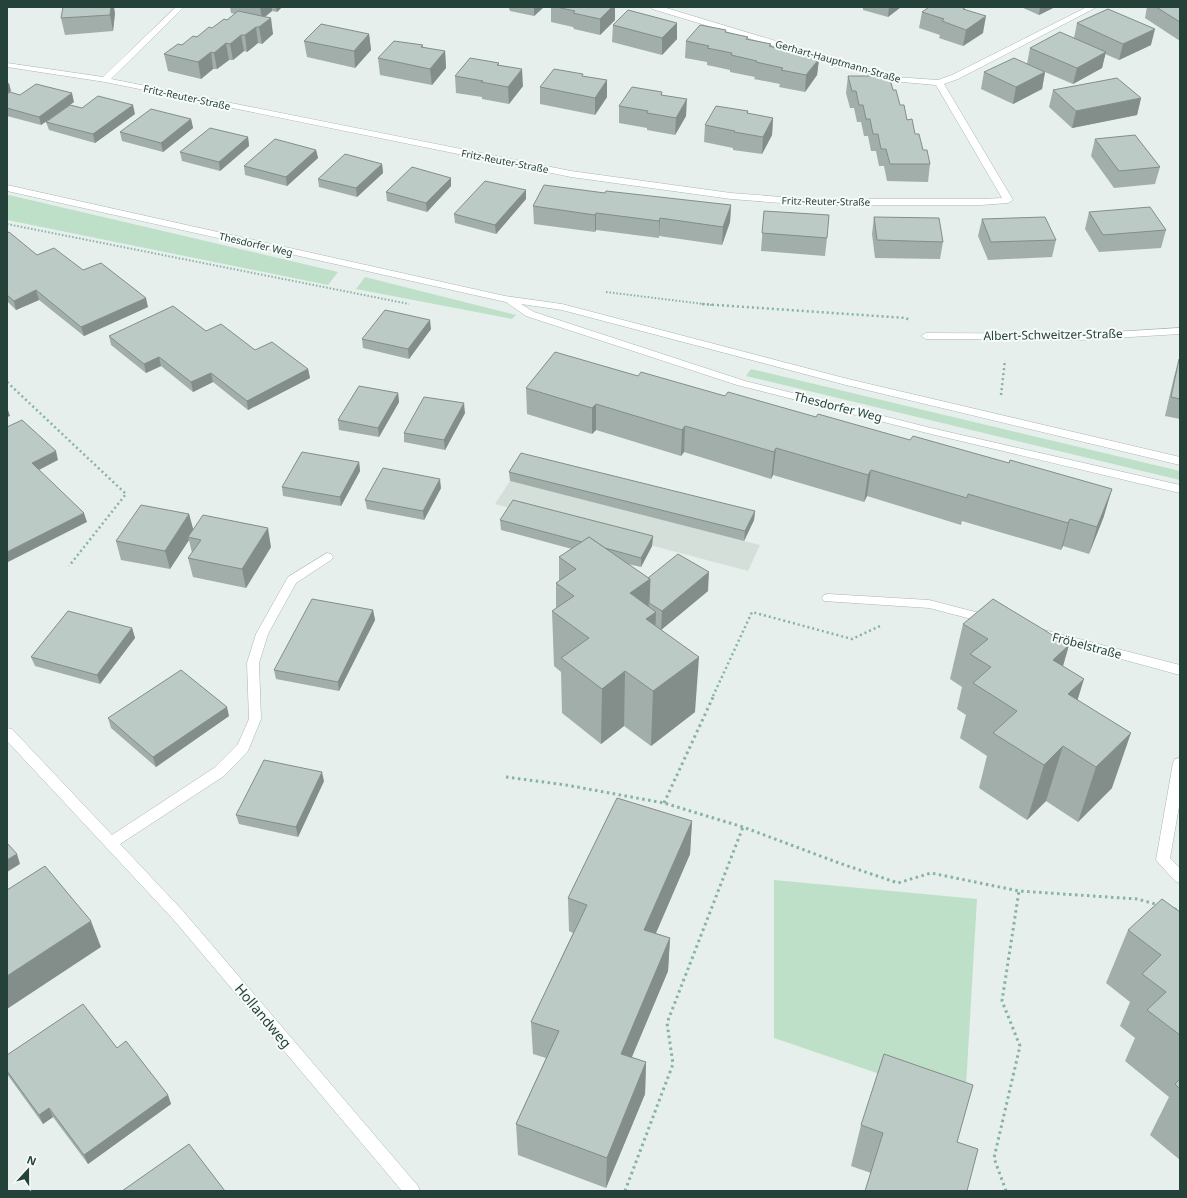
<svg xmlns="http://www.w3.org/2000/svg" width="1187" height="1198" font-family="'Noto Sans',sans-serif">
<style>
.built{fill:#d4dfda}
.green{fill:#bfe0c8}
.lines{fill:none;stroke-linecap:round;stroke-linejoin:round}
.minor-casing{stroke:#a8b8b2;stroke-width:1}
.path-far2{stroke:#86b3a5;stroke-width:2;stroke-dasharray:1.5 2;stroke-linecap:butt}
.path-far1{stroke:#86b3a5;stroke-width:2.5;stroke-dasharray:2 3;stroke-linecap:butt}
.path{stroke:#86b3a5;stroke-width:3;stroke-dasharray:2.5 3.5;stroke-linecap:butt}
.minor{fill:#fff;fill-rule:evenodd}
.wall{fill:#a1aea9}
.shaded-wall{fill:#838d89}
.building{fill:#bbcac4;stroke:#838d89}
.labels{text-anchor:middle;stroke-width:4;stroke-linejoin:round;paint-order:stroke}
.far-street-label{font-size:10px;fill:#24423a;stroke:#f7fbf9}
.street-label{font-size:12px;fill:#24423a;stroke:#f7fbf9}
.near-street-label{font-size:14px;fill:#24423a;stroke:#f7fbf9}
</style>
<rect width="100%" height="100%" fill="#e6efeb"/>
<path class="built" d="M510 481 744 541 760 545 748 571 495 504Z"/>
<g class="green">
<path d="M9 195 338 272 328 285 7 220V197Z"/>
<path d="M365 277 516 315 512 319 356 289Z"/>
<path d="M751 369 1180 471V480L746 376Z"/>
<path d="M774 880 977 899 965 1103 774 1038Z"/>
</g>
<g class="lines">
<g class="minor-casing">
<g id="minor">
<path d="M176 7H184L111 79 571 171 731 193 807 199H981L1002 198 936 85 891 81 652 9 651 7H663L895 77 938 80 952 75 1087 7H1097L958 79 944 84 1013 200 1008 203 981 205H807L731 199 571 177 105 82 7 67V63L103 77Z"/>
<path d="M7 185 505 296 562 304 848 379 1180 457V465L846 385 562 310 521 304 534 312 745 381 931 428 1180 485V493L931 434 737 385 526 316 506 302 7 191Z"/>
<path d="M1180 328V334L1080 340 926 339 921 336 926 333 1080 334Z"/>
<path d="M327 553 331 554 333 557 331 560 296 583 268 634 259 663 261 719 248 751 224 776 120 844 183 911 418 1186 420 1191H402L173 919 7 741V728L12 729 112 835 214 768 238 744 249 719 247 663 256 634 288 577Z"/>
<path d="M828 594 929 600 991 616 993 619 991 622 987 623 929 608 824 601 822 598 824 595Z"/>
<path d="M1044 630 1180 665V675L1040 637 1038 634 1040 631Z"/>
<path d="M1180 758V801L1170 858 1180 868V883L1175 881 1156 860 1173 763 1175 759Z"/>
</g>
</g>
<g class="path-far2">
<path d="M7 224 409 304"/>
<path d="M606 292 712 305"/>
</g>
<g class="path-far1">
<path d="M702 304 906 318 909 320"/>
<path d="M7 382 126 494 69 566"/>
<path d="M1001 395 1005 360"/>
<path d="M713 696 752 612 852 639 880 626"/>
</g>
<g class="path">
<path d="M506 777 566 785 664 803 743 827 839 863 898 883 931 873 1019 891 1137 899 1159 905"/>
<path d="M664 803 714 695"/>
<path d="M1174 909 1180 910"/>
<path d="M625 1191 673 1064 667 1023 743 827"/>
<path d="M1006 1191 994 1158 1020 1046 1002 1001 1019 891"/>
</g>
<use href="#minor" class="minor"/>
</g>
<g class="wall">
<path d="M230 7H282L277 12 272 11 265 17 273 34 262 44 258 43 247 52 244 51 233 60H229L217 69H213L201 79 168 71 164 54 227 20 235 14 231 13Z"/>
<path d="M503 7H544L534 16 510 11 509 8Z"/>
<path d="M551 7H615V20L600 35 574 29 573 27 551 22Z"/>
<path d="M861 7H901L888 17 863 10V8Z"/>
<path d="M1021 7H1055L1039 15Z"/>
<path d="M1147 7H1180V41L1145 18Z"/>
<path d="M965 10 983 33 963 46 939 38 940 35 919 28 922 12Z"/>
<path d="M115 13 113 31 65 35 61 18Z"/>
<path d="M677 23V39L662 55 612 42 613 25Z"/>
<path d="M1077 23 1151 45 1119 60 1105 54 1102 68 1073 84 1045 72 1042 89 1013 104 981 89 984 72 1027 64 1030 48 1074 38Z"/>
<path d="M726 33 748 37 747 40 771 44V46L819 59 817 75 805 92 779 87 780 84 754 79 755 77 730 72V70L707 65V62L685 58 686 41Z"/>
<path d="M369 34 371 50 355 68 307 57 304 41Z"/>
<path d="M423 45V48L445 51 446 68 432 85 380 75 378 58Z"/>
<path d="M499 63V65L523 86 509 104 482 99V97L456 93 455 76Z"/>
<path d="M583 76 607 97 595 115 540 104V87Z"/>
<path d="M848 76 893 90 900 105 915 134 930 164 928 182 887 181 884 166H879L876 151H871L868 136H864L861 122H857L854 108H850L846 93Z"/>
<path d="M1053 90 1141 98 1137 115 1072 128 1049 107Z"/>
<path d="M662 92V95L686 116 675 135 647 130V128L619 123V106Z"/>
<path d="M7 94 20 95 74 102 41 125 7 116Z"/>
<path d="M82 108 135 114 95 143 49 130 46 122Z"/>
<path d="M748 111V114L773 118 772 135 762 154 733 150V148L704 142 705 125Z"/>
<path d="M191 119 193 128 163 152 122 141 120 132Z"/>
<path d="M248 137 249 146 220 171 182 161 180 152Z"/>
<path d="M1095 139 1160 167 1155 184 1114 188 1091 156Z"/>
<path d="M316 150 318 158 287 186 245 175 244 166Z"/>
<path d="M382 164 383 173 357 197 319 187 318 179Z"/>
<path d="M451 186 427 212 387 201 386 192Z"/>
<path d="M605 193 731 205 730 222 722 245 659 236V238L596 230 595 232 534 224 533 206Z"/>
<path d="M526 199 496 234 455 223 454 214Z"/>
<path d="M764 211 827 238 825 256 761 251Z"/>
<path d="M1089 212 1166 230 1161 248 1099 252 1085 229Z"/>
<path d="M874 217 943 242 940 259 875 258 872 234Z"/>
<path d="M982 219 1056 240 1052 257 988 260 978 236Z"/>
<path d="M7 233 37 255 83 270 148 307 84 336 39 300 16 310 7 301Z"/>
<path d="M431 329 409 359 363 348 362 339Z"/>
<path d="M206 331 255 350 308 369 310 378 248 410 213 382 193 392 161 366 146 373 111 345 109 336Z"/>
<path d="M1179 359H1180V419L1165 416 1174 377Z"/>
<path d="M526 388 1104 516 1089 554 1063 546 1061 550 962 521 961 525 867 496 864 502 773 475 771 479 684 452 681 456 596 430 592 434 527 414Z"/>
<path d="M398 393 399 402 379 437 339 430 338 420Z"/>
<path d="M465 413 445 450 404 442V433Z"/>
<path d="M359 462 360 471 341 506 283 496 282 487Z"/>
<path d="M509 472 755 511 754 520 744 541 510 481Z"/>
<path d="M441 488 424 520 367 509 365 500Z"/>
<path d="M189 514 193 530 271 547 246 588 193 577 188 558 192 553 189 540 170 569 121 560 116 541Z"/>
<path d="M500 520 653 536 652 546 641 567 628 564 648 578 708 591 661 630 695 712 651 746 624 726 601 744 562 713 561 672 554 666 552 611 556 608V583L559 581V557L572 549 501 530Z"/>
<path d="M373 610 375 620 339 691 276 679 274 670Z"/>
<path d="M963 624 1069 645 1063 666 1078 700 1112 788 1078 822 1046 801 1027 820 979 788 987 756 960 738 966 715 957 709 962 687 950 679Z"/>
<path d="M132 628 135 638 100 684 35 666 31 657Z"/>
<path d="M229 716 156 767 111 728 108 718Z"/>
<path d="M324 781 298 837 239 824 236 815Z"/>
<path d="M692 821 690 854 656 933 670 938 668 971 632 1057 646 1062 645 1094 606 1188 518 1155 516 1124 546 1058 533 1054 531 1022 573 933 569 931 568 898Z"/>
<path d="M1180 912V1160L1150 1135 1169 1097 1125 1061 1135 1038 1120 1026 1130 1002 1106 983 1128 930Z"/>
<path d="M117 1048 168 1095 171 1104 88 1164 53 1117 43 1124 7 1074V1055Z"/>
<path d="M861 1125 957 1142 871 1173 851 1166Z"/>
</g>
<g class="shaded-wall">
<path d="M111 7H114L115 13 113 31 110 15Z"/>
<path d="M260 7H272V11L262 19Z"/>
<path d="M276 7H282L277 12Z"/>
<path d="M534 7H544L534 16Z"/>
<path d="M612 7H615V20L600 35V19Z"/>
<path d="M889 7H901L888 17Z"/>
<path d="M1040 7H1055L1039 15Z"/>
<path d="M986 16 983 33 963 46 966 30Z"/>
<path d="M271 18 273 34 262 44 259 27Z"/>
<path d="M677 23V39L662 55V38Z"/>
<path d="M256 27 258 43 247 52 245 35Z"/>
<path d="M1155 29 1151 45 1119 60 1123 44Z"/>
<path d="M369 34 371 50 355 68 354 51Z"/>
<path d="M241 35 244 51 233 60 230 44Z"/>
<path d="M226 43 229 60 217 69 214 53Z"/>
<path d="M445 51 446 68 432 85 430 69Z"/>
<path d="M211 52 213 69 201 79 198 62Z"/>
<path d="M1106 52 1102 68 1073 84 1077 68Z"/>
<path d="M819 59 817 75 805 92 806 75Z"/>
<path d="M522 69 523 86 509 104 508 87Z"/>
<path d="M1045 72 1042 89 1013 104 1016 87Z"/>
<path d="M607 80V97L595 115V98Z"/>
<path d="M9 83 11 91 7 94V84Z"/>
<path d="M72 93 74 102 41 125 39 117Z"/>
<path d="M1141 98 1137 115 1072 128 1076 111Z"/>
<path d="M687 99 686 116 675 135 676 118Z"/>
<path d="M133 105 135 114 95 143 93 134Z"/>
<path d="M773 118 772 135 762 154 763 137Z"/>
<path d="M191 119 193 128 163 152 161 143Z"/>
<path d="M248 137 249 146 220 171 219 162Z"/>
<path d="M316 150 318 158 287 186 286 177Z"/>
<path d="M382 164 383 173 357 197 356 188Z"/>
<path d="M451 178V186L427 212 426 203Z"/>
<path d="M526 190V199L496 234 495 225Z"/>
<path d="M731 205 730 222 722 245 723 227Z"/>
<path d="M596 213V230L595 232V215Z"/>
<path d="M660 218 659 236V238V221Z"/>
<path d="M36 290 39 300 16 310 14 301Z"/>
<path d="M146 298 148 307 84 336 81 327Z"/>
<path d="M430 320 431 329 409 359 408 349Z"/>
<path d="M159 357 161 366 146 373 144 364Z"/>
<path d="M308 369 310 378 248 410 247 401Z"/>
<path d="M211 373 213 382 193 392 191 382Z"/>
<path d="M398 393 399 402 379 437 378 428Z"/>
<path d="M464 403 465 413 445 450 444 440Z"/>
<path d="M596 404V430L592 434V408Z"/>
<path d="M7 407 10 416 7 417Z"/>
<path d="M685 426 684 452 681 456 682 430Z"/>
<path d="M776 448 773 475 771 479 774 452Z"/>
<path d="M56 451 58 460 35 472 32 463Z"/>
<path d="M359 462 360 471 341 506 340 497Z"/>
<path d="M871 470 867 496 864 502 868 475Z"/>
<path d="M440 479 441 488 424 520 423 511Z"/>
<path d="M1112 489 1104 516 1089 554 1097 527Z"/>
<path d="M755 511 754 520 744 541 745 531Z"/>
<path d="M84 513 87 522 8 562 7 558V552Z"/>
<path d="M189 514 194 532 188 537 189 540 170 569 165 551Z"/>
<path d="M1070 519 1063 546 1061 550 1068 523Z"/>
<path d="M268 528 271 547 246 588 242 569Z"/>
<path d="M653 536 652 546 641 567V558Z"/>
<path d="M709 572 708 591 661 630 662 611Z"/>
<path d="M650 579 648 617 656 612 654 667 630 593Z"/>
<path d="M373 610 375 620 339 691 338 682Z"/>
<path d="M132 628 135 638 100 684 97 675Z"/>
<path d="M1069 645 1053 700V660Z"/>
<path d="M699 657 695 712 651 746 653 691Z"/>
<path d="M625 671 624 726 601 744 602 689Z"/>
<path d="M1084 679 1067 734 1068 694Z"/>
<path d="M227 707 229 716 156 767 153 757Z"/>
<path d="M1131 733 1112 788 1078 822 1096 767Z"/>
<path d="M1063 746 1046 801 1027 820 1044 765Z"/>
<path d="M322 772 324 781 298 837 296 827Z"/>
<path d="M692 821 690 854 643 963 644 930Z"/>
<path d="M17 854 20 864 7 872V860Z"/>
<path d="M91 921 101 947 7 1009V976Z"/>
<path d="M670 938 668 971 620 1085 621 1054Z"/>
<path d="M646 1062 645 1094 606 1188 607 1158Z"/>
<path d="M168 1095 171 1104 88 1164 84 1155Z"/>
<path d="M49 1108 53 1117 43 1124 39 1115Z"/>
</g>
<g class="building">
<path d="M63 7H111L110 15 61 18Z"/>
<path d="M556 7H612L600 19 573 13 575 11Z"/>
<path d="M929 7H966L963 9 986 16 966 30 942 21 944 19 922 12Z"/>
<path d="M1156 7H1180V22Z"/>
<path d="M1108 9 1155 29 1123 44 1077 23Z"/>
<path d="M628 10 677 23 662 38 613 25Z"/>
<path d="M238 11 271 18 259 27H256L245 35H241L230 44 226 43 214 53 211 52 198 62 164 54 178 44 182 45 193 36 197 37 209 27 212 28 224 19 227 20Z"/>
<path d="M321 24 369 34 354 51 304 41Z"/>
<path d="M700 25 726 30 725 32 748 37 746 39 771 44 769 46 819 59 806 75 781 70 783 68 756 62 757 61 731 55 732 53 707 48 709 46 686 41Z"/>
<path d="M1060 32 1106 52 1077 68 1030 48Z"/>
<path d="M394 41 423 45 421 47 445 51 430 69 378 58Z"/>
<path d="M470 58 499 63 497 65 522 69 508 87 481 82 483 81 455 76Z"/>
<path d="M1014 58 1045 72 1016 87 984 72Z"/>
<path d="M554 69 583 74 582 76 607 80 595 98 540 87Z"/>
<path d="M848 76H889L893 90H896L900 105H904L907 120 912 119 915 134H919L923 150H927L930 164H890L886 149H881L878 134H873L870 119H866L863 105H859L856 91H852Z"/>
<path d="M1117 78 1141 98 1076 111 1053 90Z"/>
<path d="M36 84 72 93 39 117 7 108V94L10 92 20 95Z"/>
<path d="M632 87 662 92 661 95 687 99 676 118 647 113 648 111 619 106Z"/>
<path d="M98 96 133 105 93 134 46 122 70 105 82 108Z"/>
<path d="M716 106 748 111 747 113 773 118 763 137 734 132 735 131 705 125Z"/>
<path d="M151 109 191 119 161 143 120 132Z"/>
<path d="M210 128 248 137 219 162 180 152Z"/>
<path d="M1135 135 1160 167 1119 171 1095 139Z"/>
<path d="M275 139 316 150 286 177 244 166Z"/>
<path d="M345 154 382 164 356 188 318 179Z"/>
<path d="M412 167 451 178 426 203 386 192Z"/>
<path d="M485 181 526 190 495 225 454 214Z"/>
<path d="M544 185 605 193 606 191 731 205 723 227 660 218 659 221 596 213 595 215 533 206Z"/>
<path d="M1150 207 1166 230 1103 235 1089 212Z"/>
<path d="M764 211 829 215 827 238 762 233Z"/>
<path d="M874 217 939 218 943 242 877 240Z"/>
<path d="M1045 217 1056 240 991 242 982 219Z"/>
<path d="M9 232 37 255 54 248 83 270 101 263 146 298 81 327 36 290 14 301 7 295V233Z"/>
<path d="M173 306 206 331 221 324 255 350 272 342 308 369 247 401 211 373 191 382 159 357 144 364 109 336Z"/>
<path d="M385 310 430 320 408 349 362 339Z"/>
<path d="M555 352 638 376 641 372 725 396 728 392 816 417 818 414 910 440 913 436 1009 463 1010 460 1112 489 1097 527 1070 519 1068 523 968 494 967 498 871 470 868 475 776 448 774 452 685 426 682 430 596 404 592 408 526 388Z"/>
<path d="M1179 359H1180V399L1171 397Z"/>
<path d="M359 386 398 393 378 428 338 420Z"/>
<path d="M424 397 464 403 444 440 404 433Z"/>
<path d="M22 420 56 451 32 463 84 513 7 552V427Z"/>
<path d="M302 452 359 462 340 497 282 487Z"/>
<path d="M521 453 755 511 745 531 509 472Z"/>
<path d="M383 468 440 479 423 511 365 500Z"/>
<path d="M513 500 653 536 641 558 605 548 589 537 582 542 500 520Z"/>
<path d="M141 505 189 514 165 551 116 541Z"/>
<path d="M203 515 268 528 242 569 188 558 201 540 188 537Z"/>
<path d="M589 537 650 579 630 593 656 612 646 619 699 657 653 691 625 671 602 689 561 658 589 638 552 611 574 596 556 583 576 569 559 557Z"/>
<path d="M678 554 709 572 662 611 649 603 650 579 648 578Z"/>
<path d="M312 599 373 610 338 682 274 670Z"/>
<path d="M993 599 1069 645 1053 660 1084 679 1068 694 1131 733 1096 767 1063 746 1044 765 993 733 1017 711 973 683 991 667 970 654 988 639 963 624Z"/>
<path d="M68 611 132 628 97 675 31 657Z"/>
<path d="M181 670 227 707 153 757 108 718Z"/>
<path d="M264 760 322 772 296 827 236 815Z"/>
<path d="M617 798 692 821 644 930 670 938 621 1054 646 1062 607 1158 516 1124 559 1031 531 1022 587 905 568 898Z"/>
<path d="M7 843 17 854 7 860Z"/>
<path d="M45 866 91 921 7 976V890Z"/>
<path d="M1162 899 1180 912V1035L1147 1010 1166 992 1142 974 1161 955 1128 930Z"/>
<path d="M83 1004 117 1048 126 1041 168 1095 84 1155 49 1108 39 1115 7 1071V1055Z"/>
<path d="M884 1054 973 1085 957 1142 978 1149 967 1191H865L883 1133 861 1125Z"/>
<path d="M1180 1079V1089L1175 1084Z"/>
<path d="M189 1144 225 1191H122Z"/>
</g>
<g class="labels">
<g class="far-street-label">
<text transform="translate(838 61) rotate(16)" y="4">Gerhart-Hauptmann-Straße</text>
<text transform="translate(187 97) rotate(12)" y="4">Fritz-Reuter-Straße</text>
<text transform="translate(505 161) rotate(11)" y="4">Fritz-Reuter-Straße</text>
<text transform="translate(826 201) rotate(1)" y="4">Fritz-Reuter-Straße</text>
<text transform="translate(256 244) rotate(13)" y="4">Thesdorfer Weg</text>
</g>
<g class="street-label">
<text transform="translate(1053 335) rotate(-1)" y="4">Albert-Schweitzer-Straße</text>
<text transform="translate(838 407) rotate(14)" y="4">Thesdorfer Weg</text>
<text transform="translate(1087 646) rotate(15)" y="4">Fröbelstraße</text>
</g>
<g class="near-street-label">
<text transform="translate(263 1016) rotate(50)" y="5">Hollandweg</text>
</g>
</g>
<rect width="1187" height="1198" fill="none" stroke="#24423a" stroke-width="16"/>
<g transform="translate(28 1170) rotate(21)" stroke="#f7fbf9" stroke-width="3" paint-order="stroke">
<path d="M0-3L7 15L0 10L-7 15Z" fill="#24423a"/>
<text y="-6" font-size="11" font-weight="bold" text-anchor="middle" fill="#24423a">N</text>
</g>
</svg>
